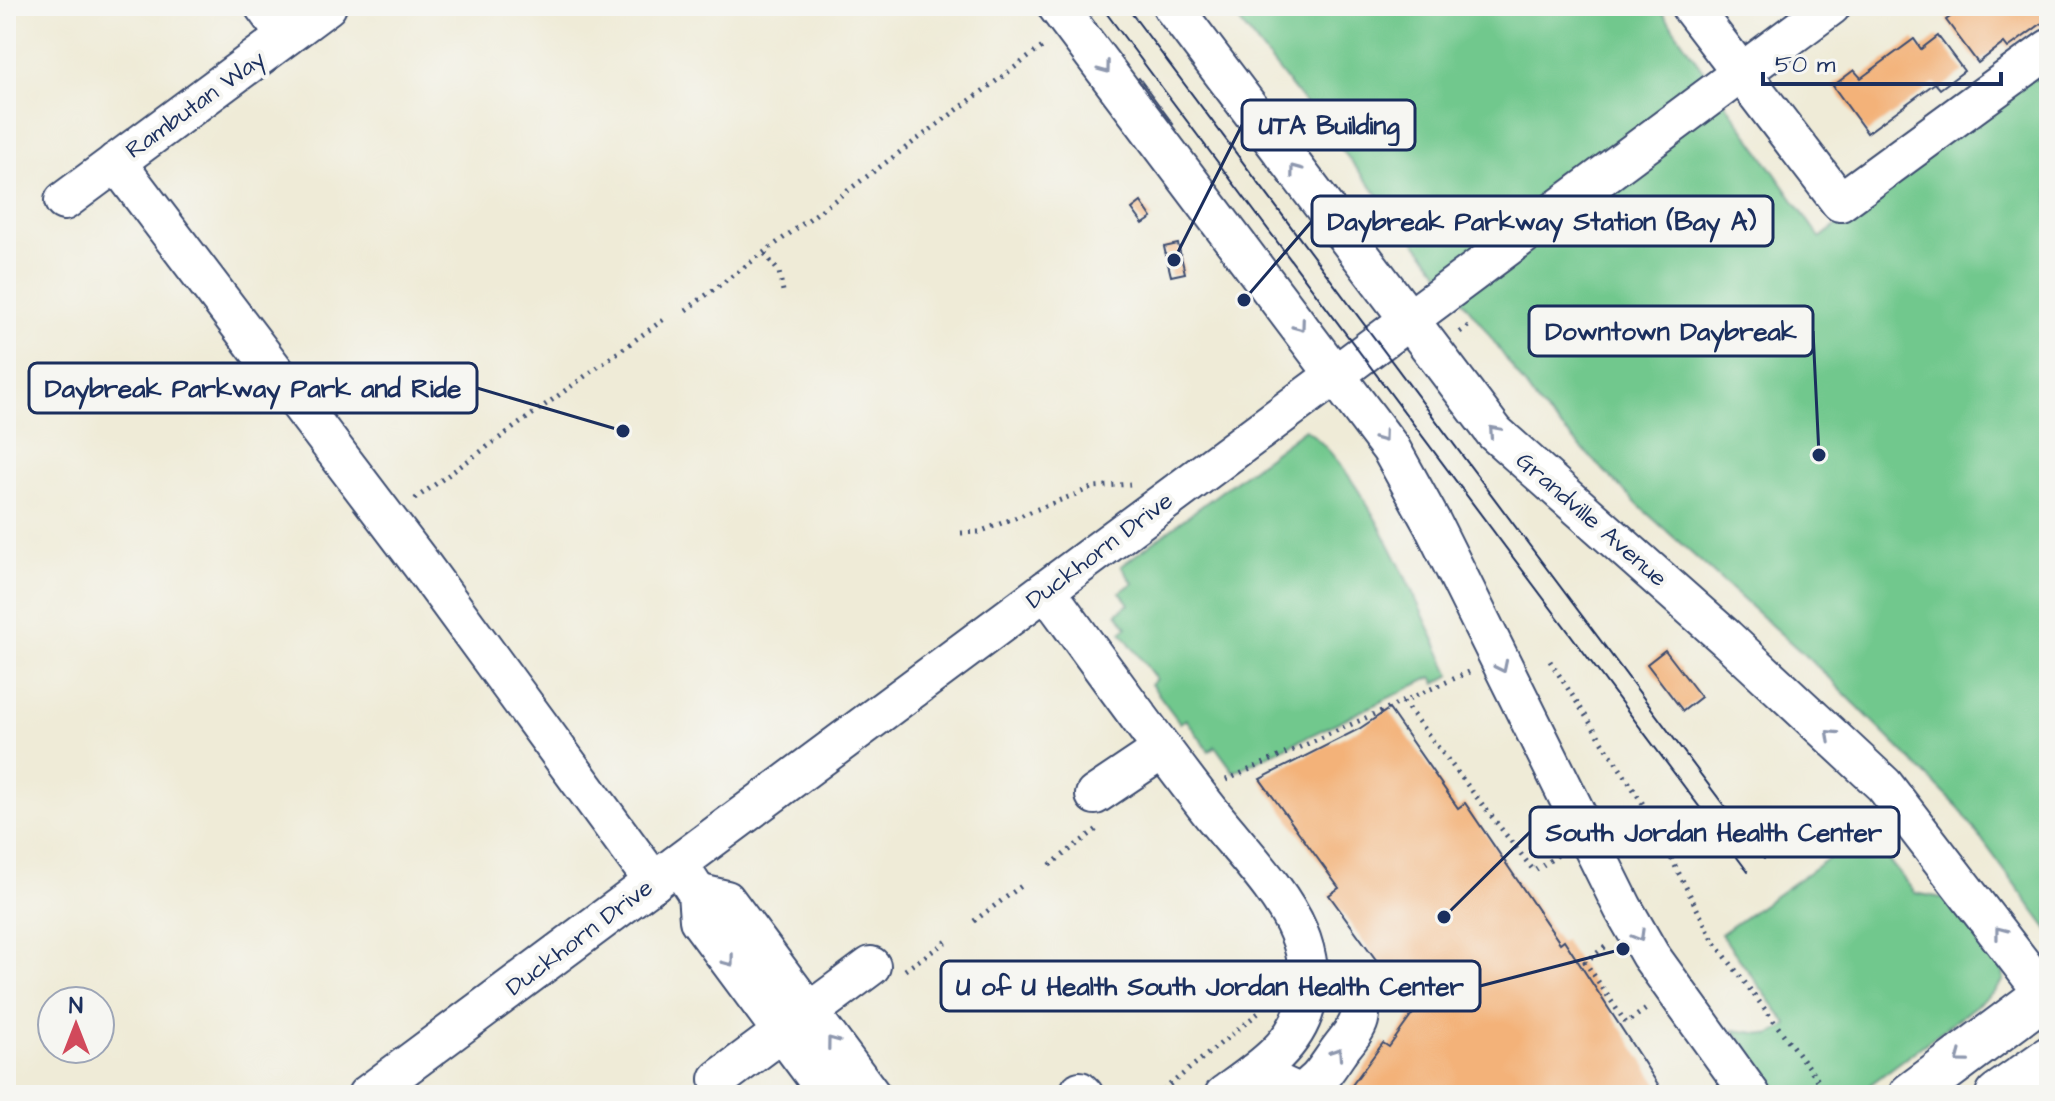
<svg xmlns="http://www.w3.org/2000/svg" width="2055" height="1101" font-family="'Architects Daughter',sans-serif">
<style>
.green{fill:#71c88d;stroke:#467c76;stroke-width:2}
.building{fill:#f3b279}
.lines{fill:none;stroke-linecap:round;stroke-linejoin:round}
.minor-casing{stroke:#3b4b70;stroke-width:42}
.major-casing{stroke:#3b4b70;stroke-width:48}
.path{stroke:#3b4b70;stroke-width:5;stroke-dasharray:2 6;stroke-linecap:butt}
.minor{stroke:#fff;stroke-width:38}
.major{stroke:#fff;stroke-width:44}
.tram{stroke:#1b2f5e;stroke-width:2}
.oneway{stroke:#8d97ae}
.labels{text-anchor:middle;stroke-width:8;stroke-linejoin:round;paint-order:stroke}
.street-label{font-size:24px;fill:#1b2f5e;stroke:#f6f6f2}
.leader{fill:none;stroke:#1b2f5e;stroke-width:3}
.callout-dot{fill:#1b2f5e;stroke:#f6f6f2;stroke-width:3}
.callout{fill:#f6f6f2;stroke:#1b2f5e;stroke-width:3}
.callout-label{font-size:26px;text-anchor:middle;font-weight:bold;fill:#1b2f5e}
</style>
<rect width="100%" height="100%" fill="#f6f6f2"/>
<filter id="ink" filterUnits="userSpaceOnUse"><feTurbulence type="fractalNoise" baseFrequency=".0125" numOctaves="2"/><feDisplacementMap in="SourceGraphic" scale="16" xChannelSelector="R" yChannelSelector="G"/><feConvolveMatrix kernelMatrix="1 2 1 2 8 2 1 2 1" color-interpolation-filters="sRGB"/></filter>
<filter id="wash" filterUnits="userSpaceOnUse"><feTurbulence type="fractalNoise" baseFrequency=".006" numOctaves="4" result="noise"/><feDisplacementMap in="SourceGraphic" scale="32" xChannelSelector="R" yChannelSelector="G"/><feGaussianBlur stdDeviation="1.8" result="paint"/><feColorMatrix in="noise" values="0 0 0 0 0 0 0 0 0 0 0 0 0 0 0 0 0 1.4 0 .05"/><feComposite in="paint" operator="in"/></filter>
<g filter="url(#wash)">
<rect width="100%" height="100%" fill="#efebd7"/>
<g class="green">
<path d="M1227 6H1658L1820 238 2049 66V931L1958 807 1820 669 1638 505 1539 405 1482 325Z"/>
<path d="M1305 429C1365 471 1418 607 1451 675L1436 683 1432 677 1234 772 1215 746 1209 751 1186 719 1180 723 1151 684 1156 679 1121 632 1127 627 1117 613 1129 604 1120 592 1133 583 1121 566Z"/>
<path d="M1866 832 1915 893 1954 900 2003 969 2004 980 1994 992 1856 1095H1782L1734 1030 1770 1035 1788 1025 1721 934Z"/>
</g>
<g id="blocks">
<g class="building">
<path d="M1965 6H2049V18L2008 48 2004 43 1978 63 1946 20Z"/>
<path d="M1938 36 1964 71 1940 89 1935 83 1867 133 1833 86 1854 70 1861 78 1914 39 1921 49Z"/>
<path d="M1139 78 1173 124 1167 128 1133 82Z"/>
<path d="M1141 202 1152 218 1143 224 1132 209Z"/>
<path d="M1178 244 1185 273 1171 276 1164 247Z"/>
<path d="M1665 650 1701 697 1683 711 1647 664Z"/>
<path d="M1389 709 1458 808 1465 803 1560 943 1564 940 1665 1095H1350L1347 1092 1383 1043 1389 1047 1414 1012 1329 895 1339 888 1260 779 1359 729Z"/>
</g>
</g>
</g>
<g filter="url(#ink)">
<use href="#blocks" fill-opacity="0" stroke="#3b4b70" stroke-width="2"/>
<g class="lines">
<g class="minor-casing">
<g id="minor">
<path d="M264 6 286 36"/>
<path d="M1057 6 1391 449 1432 523 1623 908 1650 955 1751 1095"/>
<path d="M1172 6 1495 433 1726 638 1884 785 2049 1000"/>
<path d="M1690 6 1840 202 2049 49"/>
<path d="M116 162 421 564 654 882"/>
<path d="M64 201 327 6"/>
<path d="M1046 590C1099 663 1152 737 1208 809 1236 845 1281 890 1298 931 1308 954 1312 983 1305 1008 1294 1048 1256 1072 1224 1095"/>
<path d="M1095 795 1162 750"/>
<path d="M678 864 697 893 699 920 829 1095"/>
<path d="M697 893 726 900 871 1095"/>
<path d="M1255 1073 1299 1093C1318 1084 1326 1069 1338 1052 1344 1043 1356 1031 1359 1020 1367 990 1331 980 1308 976"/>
<path d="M719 1079 871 966"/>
<path d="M1080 1091 1084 1095"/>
<path d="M367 1095 1831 6"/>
</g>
</g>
<g class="major-casing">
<g id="major">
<path d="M1911 1095 2049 992"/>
<path d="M1998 1095 2049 1059"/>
</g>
</g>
<g class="path">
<path d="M765 254 779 272 784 296"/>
<path d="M686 310 1045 45"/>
<path d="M1460 332 1471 324"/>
<path d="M415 499 667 317"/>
<path d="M961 533 979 532 1094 487 1130 484"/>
<path d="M1550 661 1645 807 1713 940 1820 1083"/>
<path d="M1403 702 1534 871 1558 855"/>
<path d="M1226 780 1469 672"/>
<path d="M1050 865 1097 829"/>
<path d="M974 921 1024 884"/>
<path d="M1605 947 1585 962 1626 1023 1649 1007"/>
<path d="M905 970 950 939"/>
<path d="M1157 1095 1262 1010"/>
</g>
<use href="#minor" class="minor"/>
<use href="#major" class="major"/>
<g class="tram">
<path d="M1101 6 1748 872"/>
<path d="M1126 6 1764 859"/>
</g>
</g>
<defs><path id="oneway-chevron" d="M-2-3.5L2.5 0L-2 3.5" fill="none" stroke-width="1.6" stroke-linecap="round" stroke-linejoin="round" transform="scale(2)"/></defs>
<g class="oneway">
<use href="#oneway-chevron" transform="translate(1105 68) rotate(53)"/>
<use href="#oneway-chevron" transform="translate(1295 170) rotate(-127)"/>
<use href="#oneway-chevron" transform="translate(1300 326) rotate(54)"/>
<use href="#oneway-chevron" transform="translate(1494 431) rotate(-132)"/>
<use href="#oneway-chevron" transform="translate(1382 437) rotate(54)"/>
<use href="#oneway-chevron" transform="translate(1502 667) rotate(64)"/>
<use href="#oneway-chevron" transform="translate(1831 735) rotate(-137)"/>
<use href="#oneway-chevron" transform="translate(2000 932) rotate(-128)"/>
<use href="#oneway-chevron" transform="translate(1639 936) rotate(60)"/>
<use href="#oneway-chevron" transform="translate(729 961) rotate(53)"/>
<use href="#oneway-chevron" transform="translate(832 1042) rotate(-127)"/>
<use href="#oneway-chevron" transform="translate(1337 1053) rotate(-56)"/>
<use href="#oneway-chevron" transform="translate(1961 1058) rotate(143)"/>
</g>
</g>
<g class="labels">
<g class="street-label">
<text transform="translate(195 104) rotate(-36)" y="8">Rambutan Way</text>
<text transform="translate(1592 519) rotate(41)" y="8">Grandville Avenue</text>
<text transform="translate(1099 550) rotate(-37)" y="8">Duckhorn Drive</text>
<text transform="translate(579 937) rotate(-37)" y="8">Duckhorn Drive</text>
</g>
</g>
<path class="leader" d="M1174 260L1242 125M1244 300L1312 221M1819 455L1813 331M623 431L477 388M1444 917L1530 832M1623 949L1480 986"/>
<g class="callout-dot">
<circle cx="1174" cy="260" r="8"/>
<circle cx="1244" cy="300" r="8"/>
<circle cx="1819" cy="455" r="8"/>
<circle cx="623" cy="431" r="8"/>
<circle cx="1444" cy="917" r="8"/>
<circle cx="1623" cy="949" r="8"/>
</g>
<g class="callout">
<rect x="1242" y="100" width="173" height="50" rx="8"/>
<rect x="1312" y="196" width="461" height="50" rx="8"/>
<rect x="1529" y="306" width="284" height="50" rx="8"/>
<rect x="29" y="363" width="448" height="50" rx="8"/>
<rect x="1530" y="807" width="369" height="50" rx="8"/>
<rect x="941" y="961" width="539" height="50" rx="8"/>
</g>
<g class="callout-label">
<text x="1329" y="134">UTA Building</text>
<text x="1542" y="230">Daybreak Parkway Station (Bay A)</text>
<text x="1671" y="340">Downtown Daybreak</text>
<text x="253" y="397">Daybreak Parkway Park and Ride</text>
<text x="1714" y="841">South Jordan Health Center</text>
<text x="1210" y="995">U of U Health South Jordan Health Center</text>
</g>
<rect width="2055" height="1101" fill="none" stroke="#f6f6f2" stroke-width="32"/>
<g transform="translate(76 1025)"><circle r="38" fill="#f6f6f2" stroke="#9ea6b7" stroke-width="2"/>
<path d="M0-6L14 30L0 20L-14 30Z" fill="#d1495b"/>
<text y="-12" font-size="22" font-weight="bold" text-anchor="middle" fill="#1b2f5e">N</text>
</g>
<path d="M1763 72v12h238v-12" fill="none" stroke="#1b2f5e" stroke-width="4"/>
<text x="1775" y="72" font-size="24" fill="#1b2f5e" stroke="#f6f6f2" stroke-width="6" paint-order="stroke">50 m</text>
</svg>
